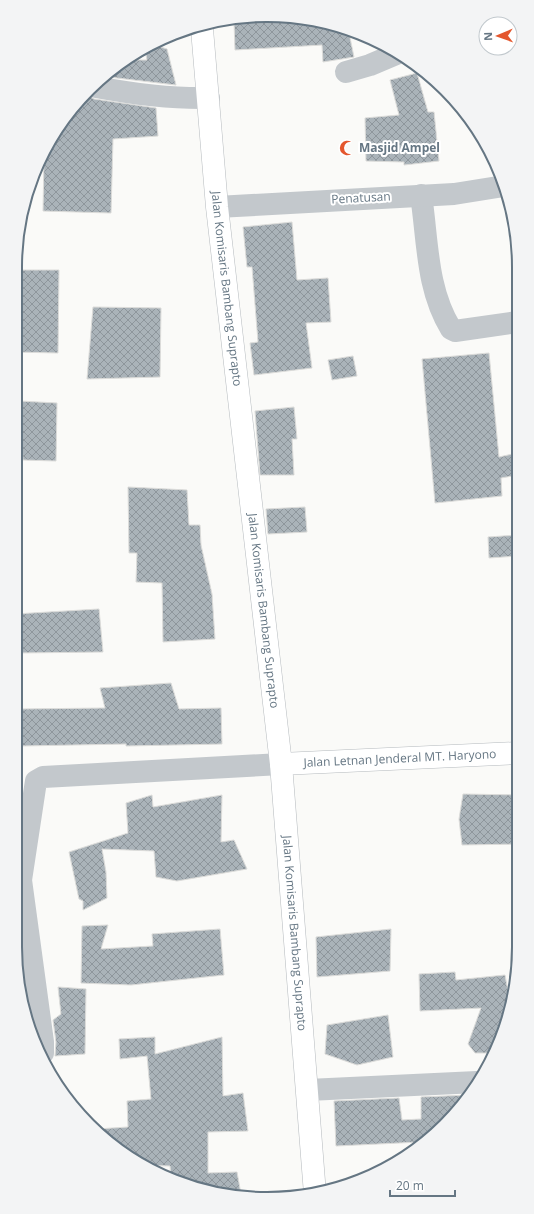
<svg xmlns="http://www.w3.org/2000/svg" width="534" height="1214" font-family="'Open Sans',sans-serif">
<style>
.building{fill:url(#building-cross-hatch);stroke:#dcdcda}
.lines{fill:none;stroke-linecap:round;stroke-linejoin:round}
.major-casing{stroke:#b5babe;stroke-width:23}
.minor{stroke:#c3c8cc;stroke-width:22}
.major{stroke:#fff;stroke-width:22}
.labels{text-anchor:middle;stroke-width:4;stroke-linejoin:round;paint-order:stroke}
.poi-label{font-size:12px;font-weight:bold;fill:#657683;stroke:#fff;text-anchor:start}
.street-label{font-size:12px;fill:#657683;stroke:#fff}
.rim{fill:none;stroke:#657683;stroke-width:2}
</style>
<defs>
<pattern id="building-cross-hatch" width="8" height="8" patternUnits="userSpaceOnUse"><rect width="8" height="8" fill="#aab3b9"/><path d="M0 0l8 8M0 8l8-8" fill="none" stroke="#8e969c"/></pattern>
</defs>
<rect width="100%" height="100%" fill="#fafaf8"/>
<g class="building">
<path d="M279 19 348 28 354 57 323 62 322 45 235 50 234 22Z"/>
<path d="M151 44 167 49 176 85 109 77 131 60H147L145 49Z"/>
<path d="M417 73 428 112H434L439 161 404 165V162L366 161 365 118 399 115 390 80Z"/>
<path d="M86 94 94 99 156 108 158 136 113 139 111 213 43 211 44 158 77 101Z"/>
<path d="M292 222 297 280 328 278 331 322 306 323 312 368 254 375 250 343 258 342 252 267H247L243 227Z"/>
<path d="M15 270H59L58 353 15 352Z"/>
<path d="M93 307 161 308 160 377 87 379Z"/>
<path d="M489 353 499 457 517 453 518 475 501 478 502 496 435 503 422 359Z"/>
<path d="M353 356 357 376 332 380 328 360Z"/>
<path d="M19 401 57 403 56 461 23 460Z"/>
<path d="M294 407 297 439H292L294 475H260L255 411Z"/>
<path d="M128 487 187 490 189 525H200L201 545 212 594 215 639 163 642 162 583 136 582 137 553H129Z"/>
<path d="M305 507 307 532 268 534 266 509Z"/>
<path d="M518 535V556L489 558 488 537Z"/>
<path d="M99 609 103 652 17 653 15 614Z"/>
<path d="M171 683 179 709 221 708 222 744 126 746V744L21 746 20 709 105 708 100 688Z"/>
<path d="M463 794 519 795 517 822 519 844 462 845 459 819Z"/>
<path d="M152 795 153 807 222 795 221 842 234 840 247 869 177 881 156 877 154 851 102 849 106 872 107 898 83 910V901L79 899 69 852 128 833 126 803Z"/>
<path d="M108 925 101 949 153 946 152 934 220 929 224 975 131 985 81 983 82 926Z"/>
<path d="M391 929 390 971 317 977 316 937Z"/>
<path d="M455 972 456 980 505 975 510 1002 506 1028 492 1053H475L468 1044 481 1008 420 1011 419 974Z"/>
<path d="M58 987 86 989 85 1054 55 1056 56 1042 53 1020 61 1014Z"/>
<path d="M388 1015 393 1057 357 1065 325 1054 327 1025Z"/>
<path d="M155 1037V1054L222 1037 223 1096 243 1093 248 1131 208 1132V1173L237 1172 241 1194H218L168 1175H171L170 1166 141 1165 97 1129 128 1127 127 1101 151 1099 147 1056 120 1059 119 1039Z"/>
<path d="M470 1095 467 1101 420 1142 336 1146 334 1101 399 1098 402 1120 421 1119V1097Z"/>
</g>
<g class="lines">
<g class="major-casing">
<g id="major">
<path id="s1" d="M202 29 217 207 281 764 315 1194"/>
<path id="s2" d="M281 764 518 753"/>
</g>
</g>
<g class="minor">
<path d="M346 72 370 65 396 54"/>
<path d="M96 87C134 94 170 99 209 98"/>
<path d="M421 195C428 241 426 288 451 329L455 331 517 322"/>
<path d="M217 207 454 194 504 186"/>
<path d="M43 1053V1042L21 880 36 781 43 777 281 764"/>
<path d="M308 1090 477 1082"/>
</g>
<use href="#major" class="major"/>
</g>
<defs>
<g id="mosque-bare" transform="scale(1.2)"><path d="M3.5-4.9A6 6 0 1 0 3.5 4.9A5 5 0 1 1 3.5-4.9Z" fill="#e4572e" stroke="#fff" stroke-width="2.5" paint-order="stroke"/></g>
</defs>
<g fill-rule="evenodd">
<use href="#mosque-bare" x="347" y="148"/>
</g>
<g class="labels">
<g class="poi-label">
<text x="359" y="152">Masjid Ampel</text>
</g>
<g class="street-label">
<text transform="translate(361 198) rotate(-3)" y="4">Penatusan</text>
<text dy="4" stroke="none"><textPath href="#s1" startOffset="261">Jalan Komisaris Bambang Suprapto</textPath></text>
<text dy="4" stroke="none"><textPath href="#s1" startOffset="585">Jalan Komisaris Bambang Suprapto</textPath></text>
<text dy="4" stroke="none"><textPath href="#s2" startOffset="119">Jalan Letnan Jenderal MT. Haryono</textPath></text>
<text dy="4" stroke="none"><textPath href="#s1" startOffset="909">Jalan Komisaris Bambang Suprapto</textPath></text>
</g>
</g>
<path d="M0 0H534V1214H0ZM267 22H267A245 245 0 0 1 512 267V947A245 245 0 0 1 267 1192H267A245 245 0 0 1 22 947V267A245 245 0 0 1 267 22Z" fill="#f3f4f5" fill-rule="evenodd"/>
<path class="rim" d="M267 22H267A245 245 0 0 1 512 267V947A245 245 0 0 1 267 1192H267A245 245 0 0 1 22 947V267A245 245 0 0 1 267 22Z"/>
<g transform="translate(498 36) rotate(268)"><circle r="19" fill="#ffffff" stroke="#c1c8cd"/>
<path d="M0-3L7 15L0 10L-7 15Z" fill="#e4572e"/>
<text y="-6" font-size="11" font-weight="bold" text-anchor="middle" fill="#657683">N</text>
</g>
<path d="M390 1190v6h65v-6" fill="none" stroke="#657683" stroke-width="2"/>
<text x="396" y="1190" font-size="12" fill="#657683" stroke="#ffffff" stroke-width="3" paint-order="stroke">20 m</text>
</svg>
